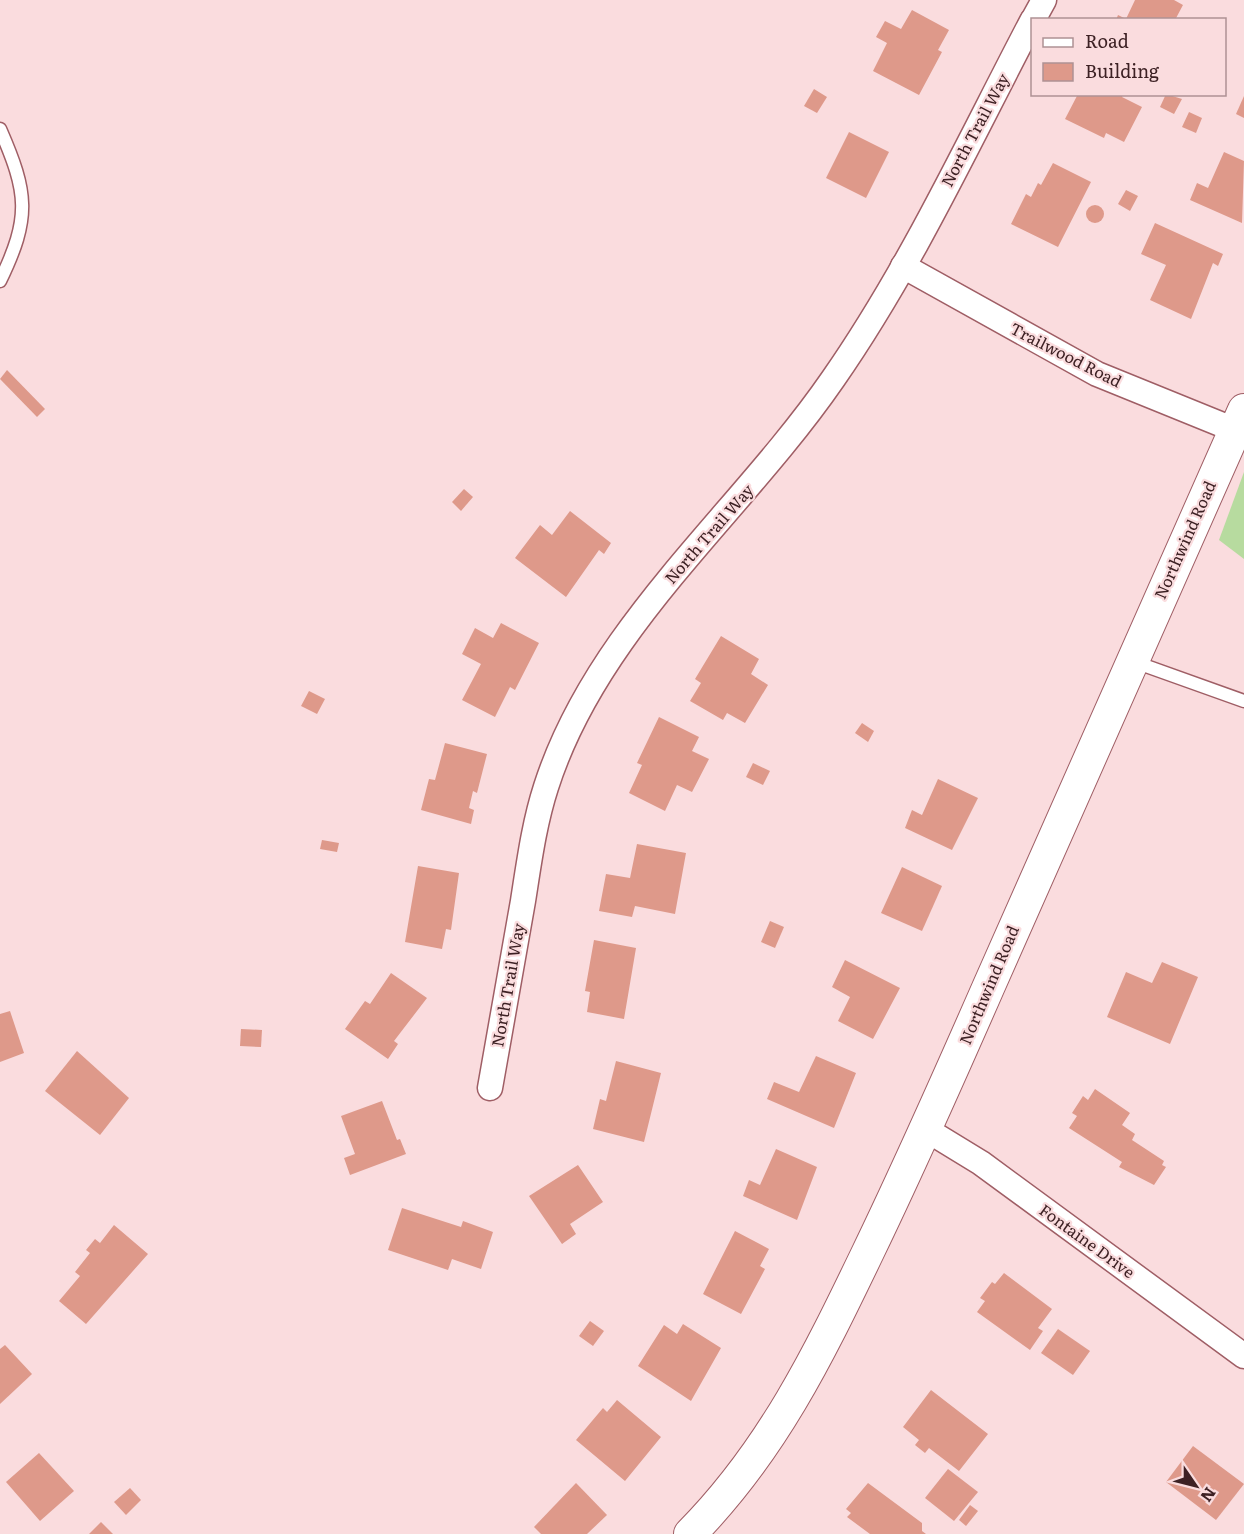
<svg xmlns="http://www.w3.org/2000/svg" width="1244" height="1534" font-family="Literata,serif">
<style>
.green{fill:#b7db9f}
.building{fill:#de998a}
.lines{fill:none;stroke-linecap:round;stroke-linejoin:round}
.service-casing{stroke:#9f5e65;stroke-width:15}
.minor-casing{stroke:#9f5e65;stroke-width:27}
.tertiary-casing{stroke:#9f5e65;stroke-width:34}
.service{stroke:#fff;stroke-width:12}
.minor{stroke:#fff;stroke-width:24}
.tertiary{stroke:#fff;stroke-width:32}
.labels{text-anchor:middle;stroke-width:4.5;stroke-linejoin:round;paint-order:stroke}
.street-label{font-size:16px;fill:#3d2124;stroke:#fadcde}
</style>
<rect width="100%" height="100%" fill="#fadcde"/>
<path class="green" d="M1244 472V559L1219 540Z"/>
<g class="building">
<path d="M1135 0H1174L1183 5 1175 20H1116L1118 15 1126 19Z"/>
<path d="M912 10 949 30 938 50 942 52 919 95 873 71 887 43 876 37 885 21 901 29Z"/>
<path d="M814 89 827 97 817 113 804 106Z"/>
<path d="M1078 94H1123L1122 97 1142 107 1124 142 1106 133 1104 138 1065 119Z"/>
<path d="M1166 94 1182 99 1174 114 1160 107Z"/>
<path d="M1244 96V118L1236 114Z"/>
<path d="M1189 112 1202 118 1196 133 1182 127Z"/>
<path d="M849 132 889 152 866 198 826 178Z"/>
<path d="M1224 152 1244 161 1242 223 1190 200 1197 183 1208 188Z"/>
<path d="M1053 163 1091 182 1058 247 1011 224 1026 194 1031 197 1038 183 1041 185Z"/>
<path d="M1126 190 1138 196 1130 211 1118 204Z"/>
<circle cx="1095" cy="214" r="9"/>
<path d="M1155 223 1223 254 1218 266 1213 263 1191 319 1150 300 1166 265 1141 254Z"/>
<path d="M7 370 45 409 37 417 0 379Z"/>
<path d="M464 489 473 497 461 511 452 502Z"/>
<path d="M570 511 611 543 604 554 599 550 566 597 515 558 540 525 552 535Z"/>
<path d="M501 623 539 643 515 690 510 687 495 717 462 700 481 664 462 654 475 628 493 638Z"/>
<path d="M721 636 759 659 751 674 768 685 745 723 727 713 723 720 690 701 701 683 695 679Z"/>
<path d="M309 691 325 699 317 714 301 706Z"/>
<path d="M659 717 699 737 692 751 709 759 692 792 677 785 665 811 629 793 642 765 637 763Z"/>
<path d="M862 723 874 731 868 742 855 733Z"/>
<path d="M445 743 487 754 477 793 473 791 469 808 474 810 471 824 421 810 429 779 435 780Z"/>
<path d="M753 763 770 771 763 785 746 777Z"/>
<path d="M938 779 978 798 952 850 905 828 912 810 922 815Z"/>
<path d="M322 840 339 843 337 852 320 849Z"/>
<path d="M637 844 686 853 675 914 635 906 632 917 599 911 606 874 630 878Z"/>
<path d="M418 866 459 873 451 930 446 929 442 949 405 942Z"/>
<path d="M902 867 942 886 922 931 881 913Z"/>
<path d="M770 921 784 927 775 948 761 942Z"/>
<path d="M594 940 636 948 624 1019 587 1012 590 992 585 991Z"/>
<path d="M845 960 900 988 873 1039 838 1021 850 997 832 987Z"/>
<path d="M1162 962 1198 977 1170 1044 1107 1017 1126 972 1152 983Z"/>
<path d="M391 973 427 998 394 1041 398 1044 388 1059 345 1029 365 1001 370 1004Z"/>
<path d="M10 1011 24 1053 0 1062V1014Z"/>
<path d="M241 1029 262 1030 261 1047 240 1046Z"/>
<path d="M77 1051 129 1098 100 1135 45 1091Z"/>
<path d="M816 1056 856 1073 834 1128 767 1099 774 1082 799 1092Z"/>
<path d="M616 1061 661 1073 644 1142 593 1129 600 1099 606 1101Z"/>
<path d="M1095 1089 1130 1113 1122 1125 1135 1134 1132 1140 1164 1161 1162 1165 1166 1167 1154 1185 1119 1167 1122 1162 1069 1128 1077 1116 1072 1113 1083 1096 1088 1100Z"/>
<path d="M382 1101 397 1140 400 1139 406 1154 350 1175 344 1158 355 1154 341 1116Z"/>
<path d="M776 1149 817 1167 797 1220 743 1196 749 1180 760 1185Z"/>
<path d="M578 1165 603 1202 570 1224 576 1234 562 1244 529 1196Z"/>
<path d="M402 1208 461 1227 463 1221 493 1232 481 1269 452 1259 448 1270 388 1250Z"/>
<path d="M114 1225 148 1254 86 1324 59 1301 80 1276 75 1272 90 1253 86 1250 95 1239 100 1243Z"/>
<path d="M735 1231 769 1249 760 1266 765 1269 741 1314 703 1294Z"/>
<path d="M1004 1273 1052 1309 1038 1328 1043 1331 1030 1350 977 1312 985 1301 980 1298 992 1282 995 1284Z"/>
<path d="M590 1321 604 1331 593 1346 579 1336Z"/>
<path d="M683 1324 721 1348 691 1401 638 1366 664 1325 677 1334Z"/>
<path d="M1058 1329 1090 1351 1073 1375 1041 1353Z"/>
<path d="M5 1345 32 1374 0 1404V1349Z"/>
<path d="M931 1390 988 1434 959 1471 929 1448 925 1453 915 1445 919 1440 903 1427Z"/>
<path d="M617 1400 661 1437 625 1481 576 1440 603 1408 607 1412Z"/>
<path d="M1193 1446 1244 1484 1216 1520 1166 1482Z"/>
<path d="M39 1453 74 1491 40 1521 6 1482Z"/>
<path d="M948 1469 978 1492 954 1521 925 1498Z"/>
<path d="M576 1483 607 1515 587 1534H541L534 1527Z"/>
<path d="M868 1483 922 1523V1531L926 1534H870L847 1517 851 1513 846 1509Z"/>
<path d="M130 1488 141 1500 126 1515 114 1502Z"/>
<path d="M970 1505 978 1511 966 1526 959 1520Z"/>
<path d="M101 1522 113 1534H89Z"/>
</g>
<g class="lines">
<g class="service-casing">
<g id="service">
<path d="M0 129C28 193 31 217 0 281"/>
<path d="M1132 661 1244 701"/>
</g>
</g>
<g class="minor-casing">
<g id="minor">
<path d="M1033 20 1044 0"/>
<path d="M903 266 1097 374 1235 430"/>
<path d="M490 1088C501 1026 512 963 523 901 529 863 534 824 546 787 597 627 740 514 833 379 911 267 969 141 1032 21"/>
<path d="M927 1130 981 1163 1244 1356"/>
</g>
</g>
<g class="tertiary-casing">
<path id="tertiary" d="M690 1534C772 1451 818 1356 868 1252 910 1165 949 1077 988 988 1072 794 1158 602 1244 410"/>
</g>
<use href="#service" class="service"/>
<use href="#minor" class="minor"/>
<use href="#tertiary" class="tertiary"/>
</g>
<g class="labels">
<g class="street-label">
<text transform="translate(975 130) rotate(-62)" y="6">North Trail Way</text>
<text transform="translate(1066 355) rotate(27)" y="6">Trailwood Road</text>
<text transform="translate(709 534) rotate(-49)" y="6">North Trail Way</text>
<text transform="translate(1185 540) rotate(-66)" y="6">Northwind Road</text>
<text transform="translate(508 985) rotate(-80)" y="6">North Trail Way</text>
<text transform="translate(989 985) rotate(-67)" y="6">Northwind Road</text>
<text transform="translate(1087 1241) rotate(36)" y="6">Fontaine Drive</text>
</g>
</g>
<rect x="1031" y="18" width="195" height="78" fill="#fadcde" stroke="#ae9194" stroke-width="1.5"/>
<rect x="1043" y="38" width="30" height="9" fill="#ffffff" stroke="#ae9194" stroke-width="1.5"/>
<text x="1085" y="48" font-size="18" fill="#3d2124">Road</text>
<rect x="1043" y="63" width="30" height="18" fill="#de998a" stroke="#ae9194" stroke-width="1.5"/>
<text x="1085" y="78" font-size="18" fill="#3d2124">Building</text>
<g transform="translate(1196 1486) rotate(125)" stroke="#fadcde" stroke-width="4.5" paint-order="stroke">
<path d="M0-4.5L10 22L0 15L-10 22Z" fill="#3d2124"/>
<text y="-9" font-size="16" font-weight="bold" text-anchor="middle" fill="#3d2124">N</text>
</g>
</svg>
